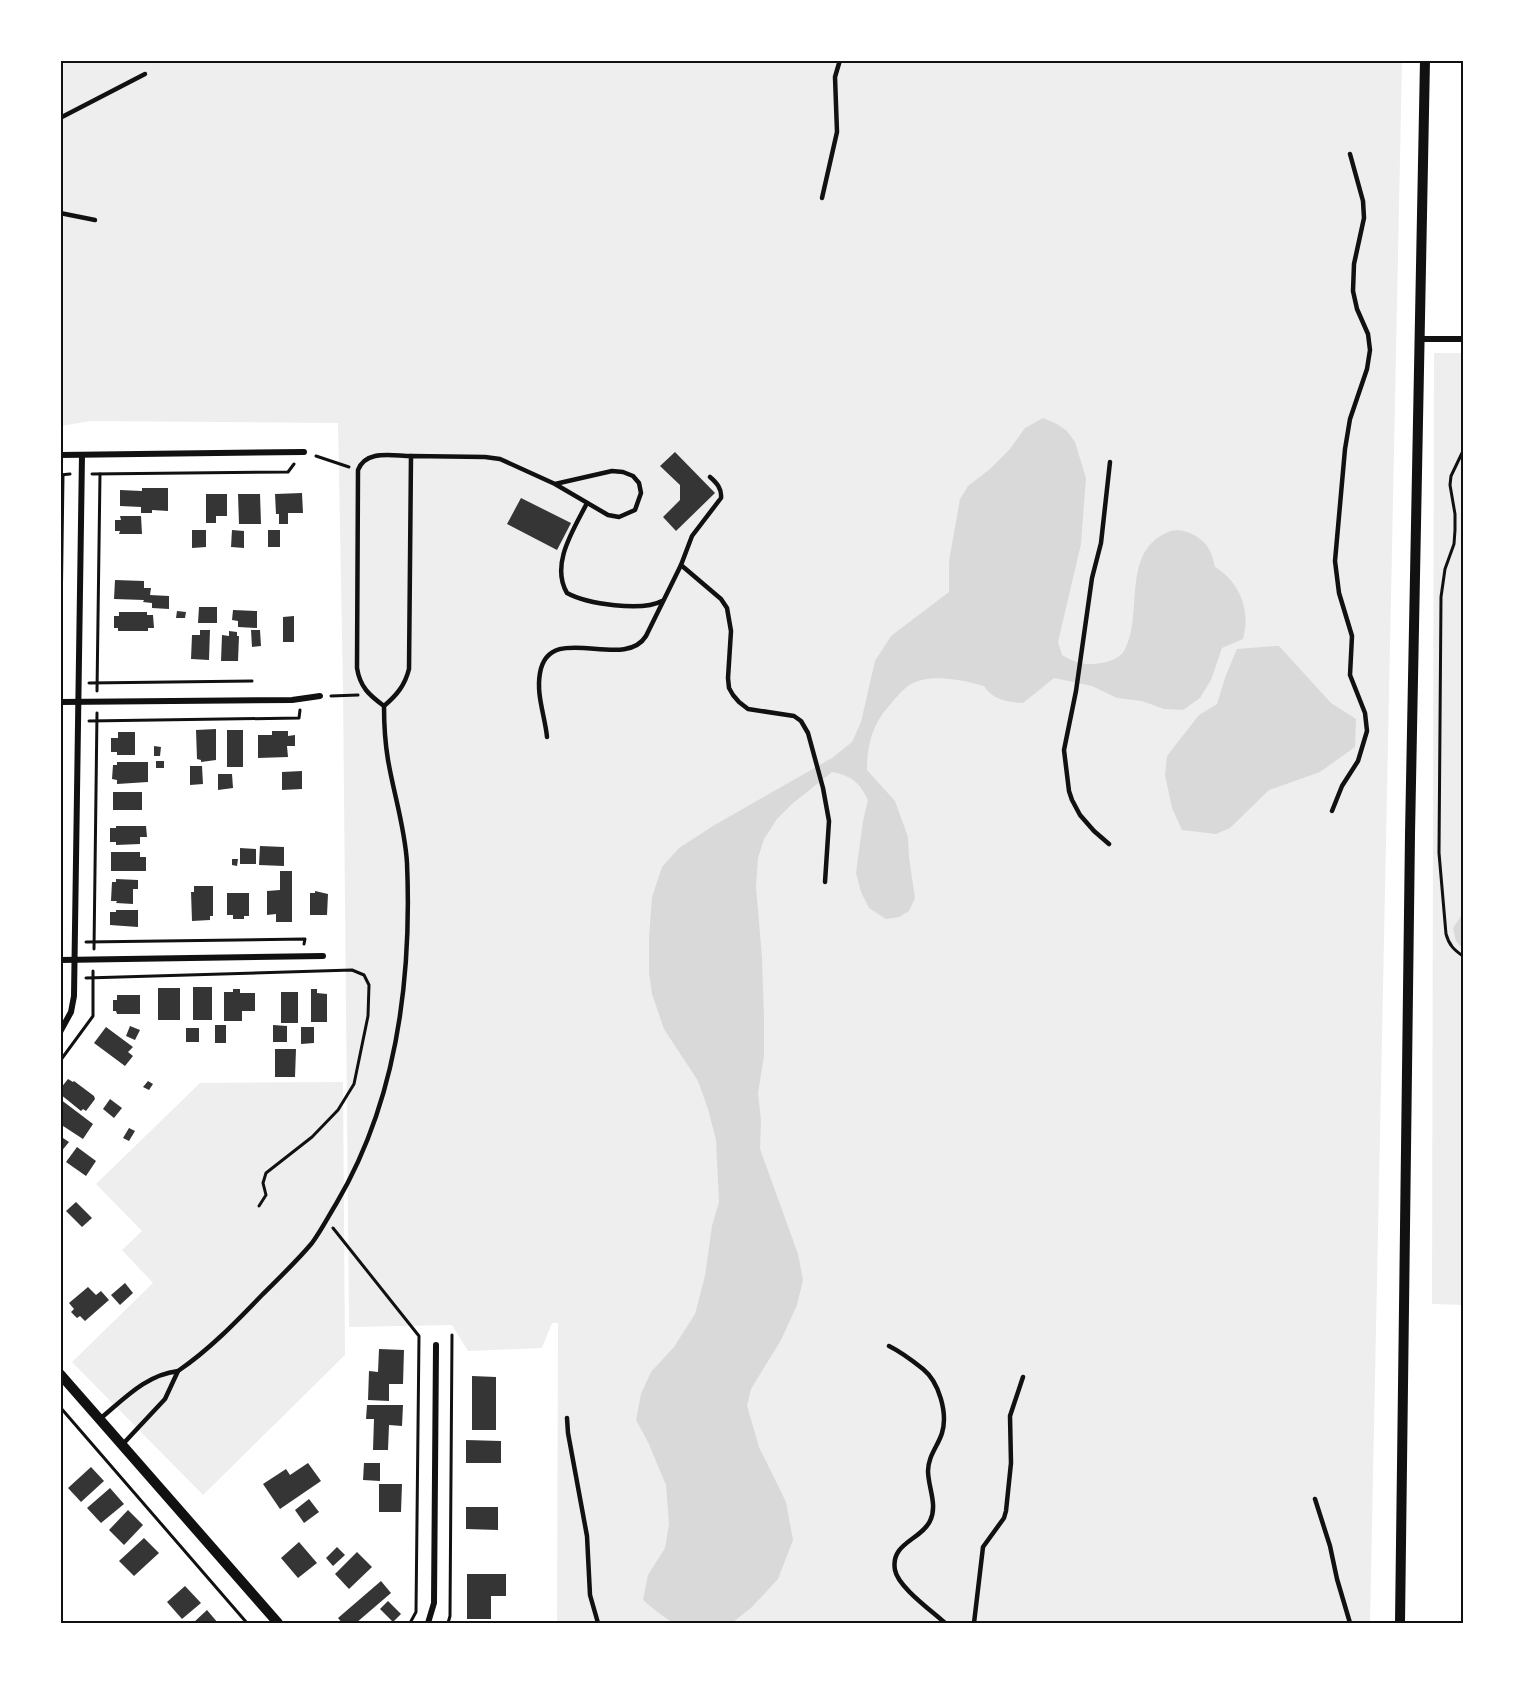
<svg xmlns="http://www.w3.org/2000/svg" width="1523" height="1683" font-family="'Titillium Web',sans-serif">
<style>
.green{fill:#eee}
.water{fill:#d9d9d9}
.building{fill:#353535}
.lines{fill:none;stroke-linecap:round;stroke-linejoin:round}
.path{stroke:#111;stroke-width:3}
.service{stroke:#111;stroke-width:4.5}
.minor{stroke:#111;stroke-width:6}
.tertiary{stroke:#111;stroke-width:10}
.neatline{fill:none;stroke:#111;stroke-width:2}
</style>
<rect width="100%" height="100%" fill="#fff"/>
<g class="green">
<path d="M60 60H1402L1370 1623H557L558 1323H552L542 1348 468 1351 452 1325 349 1327 343 688 338 423 91 421 60 426Z"/>
<path d="M1434 353H1463V1305L1432 1304Z"/>
<path d="M343 1082 345 1355 203 1495 72 1362 153 1283 122 1250 142 1231 96 1184 200 1083Z"/>
</g>
<g class="water">
<path d="M1043 418 1057 424 1067 431 1075 442 1086 478 1081 544 1058 642 1062 655C1075 663 1086 666 1101 663 1109 662 1120 658 1124 651 1144 617 1121 556 1164 534 1175 528 1183 530 1194 535 1208 543 1212 552 1215 567 1240 582 1251 611 1243 639L1222 648 1211 680 1200 698 1183 710 1164 709 1142 701 1117 698 1092 686 1054 678 1023 703C1007 702 993 700 984 686 963 680 927 672 908 686 901 691 894 700 889 706 872 725 867 745 867 770L895 801 908 837 909 857 915 898 909 911 899 917 886 919 869 908 861 892 856 873 863 821 868 800C859 782 852 776 832 772L792 804 777 819 764 839 758 858 756 887 762 957 764 1019V1056L758 1093 761 1121 760 1149 798 1254 803 1280 797 1305 781 1340 751 1389 747 1406 759 1447 786 1502 793 1540 778 1579 752 1607 732 1623H673L656 1611 643 1600 648 1575 665 1548 669 1524 666 1485 648 1442 636 1420 641 1394 651 1372 674 1347 695 1314 705 1276 712 1226 719 1202 716 1140 708 1109 698 1081 664 1029 652 994 649 973V937L652 897 662 867 679 848 713 826 832 758 852 742 861 722 875 661 891 636 949 592V561L960 499 968 486 990 469 1010 449 1025 428Z"/>
<path d="M1276 646H1279L1331 703 1356 719 1355 747 1320 772 1269 790 1230 828 1216 834 1182 830 1172 808 1165 775 1167 756 1199 715 1217 704 1226 675 1237 649Z"/>
<path d="M1461 916H1463V949L1456 941 1453 928Z"/>
</g>
<g class="building">
<path d="M675 452 715 493 676 531 663 517 680 500V485L660 466Z"/>
<path d="M142 488H168V511L152 510V513H141V507L120 506V490L142 491Z"/>
<path d="M302 493 303 513H288V524H279V514H276L275 494Z"/>
<path d="M206 494H227V516H216V523H206Z"/>
<path d="M238 494H260L261 524H239Z"/>
<path d="M521 498 571 523 557 550 507 524Z"/>
<path d="M120 516H141L142 534H119L120 531H115V520H121Z"/>
<path d="M192 530H206V547L192 548Z"/>
<path d="M232 530 244 531V548L231 547Z"/>
<rect x="268" y="530" width="12" height="17"/>
<path d="M115 580 144 581V588H151L150 595 169 596V609L152 608V603L143 602 144 600 114 599Z"/>
<path d="M199 607H217V623H198Z"/>
<path d="M233 610 257 611V628L238 627V621L232 620Z"/>
<path d="M177 611 186 612 185 618H176Z"/>
<path d="M119 612H147V615H153L154 628H148V631H118V628H114V616H119Z"/>
<path d="M294 616V642H283V617Z"/>
<path d="M200 630H210L209 660 191 659 192 635H200Z"/>
<path d="M251 630H260L261 646 252 647Z"/>
<path d="M229 631 237 632V636H239L238 661H221L222 635 229 636Z"/>
<path d="M216 729V760L201 762V760L197 759 196 730Z"/>
<rect x="227" y="730" width="16" height="37"/>
<path d="M272 731H288V736L295 735V746H287L288 757 258 758V735H272Z"/>
<path d="M118 732H135V755H117V752H111V738H118Z"/>
<path d="M154 746 161 747 160 756H154Z"/>
<rect x="156" y="761" width="8" height="7"/>
<path d="M117 762H148V782L117 784V780L112 779 113 765H117Z"/>
<path d="M190 766H202L203 784 190 785Z"/>
<path d="M302 771V789L282 790V772Z"/>
<path d="M218 774H232L233 788 218 790Z"/>
<rect x="113" y="792" width="29" height="18"/>
<path d="M116 826H146L147 837H140V844L116 845V842H110V828H116Z"/>
<path d="M260 846 284 847V866L259 865Z"/>
<path d="M240 848 256 849V864H240Z"/>
<path d="M111 852H140V857H146V871H111Z"/>
<path d="M232 859H238L237 866 232 865Z"/>
<path d="M280 871H292V922H276V914L267 915V891L280 890Z"/>
<path d="M116 879 138 880V889H133V904L116 903 117 901H111L112 882H116Z"/>
<path d="M194 886H213V916H210V920L192 921 191 892H194Z"/>
<path d="M315 891 328 894 327 915H310V893H315Z"/>
<path d="M227 893H249V916H244V919H233V915H227Z"/>
<path d="M116 910H138V927L110 925V912H116Z"/>
<rect x="193" y="987" width="19" height="33"/>
<rect x="158" y="988" width="22" height="32"/>
<path d="M233 989H240V993H255V1011H242V1021H224V992H233Z"/>
<path d="M311 989H317V993L327 994V1022H311Z"/>
<rect x="281" y="992" width="17" height="31"/>
<path d="M117 995H140V1014H117L116 1011H113V1000H117Z"/>
<rect x="215" y="1025" width="11" height="18"/>
<path d="M273 1025 287 1026V1042H273Z"/>
<path d="M130 1026 140 1030 135 1040 126 1036Z"/>
<path d="M106 1027 133 1047 128 1052 133 1056 125 1066 94 1043Z"/>
<path d="M301 1027H314V1043L301 1044Z"/>
<rect x="186" y="1028" width="13" height="14"/>
<path d="M275 1049H296L295 1077H275Z"/>
<path d="M68 1079 73 1082 74 1081 94 1096 95 1099 86 1111 83 1109 81 1111 60 1094V1089Z"/>
<path d="M148 1081 153 1084 149 1090 143 1087Z"/>
<path d="M60 1099 93 1124 83 1139 60 1124Z"/>
<path d="M110 1099 122 1108 114 1118 103 1109Z"/>
<path d="M129 1128 135 1131 129 1141 123 1138Z"/>
<path d="M60 1136 69 1142 60 1153Z"/>
<path d="M77 1147 96 1161 86 1176 66 1162Z"/>
<path d="M76 1202 92 1218 82 1227 66 1211Z"/>
<path d="M125 1283 133 1293 120 1305 111 1295Z"/>
<path d="M88 1287 96 1295 101 1291 109 1300 85 1321 80 1316 77 1318 71 1312 74 1309 69 1303Z"/>
<path d="M379 1349 404 1350 403 1384H389V1401L368 1400 369 1371 378 1372Z"/>
<path d="M472 1376 496 1377V1430H472Z"/>
<path d="M367 1405H403L402 1426 389 1425 388 1450H373L374 1419H366Z"/>
<path d="M466 1440 501 1441V1463H466Z"/>
<path d="M308 1463 321 1481 280 1509 263 1484 286 1469 290 1475Z"/>
<path d="M364 1463H380V1481L363 1480Z"/>
<path d="M91 1467 104 1481 81 1502 68 1488Z"/>
<path d="M379 1484H402L401 1512H379Z"/>
<path d="M110 1488 124 1504 101 1523 87 1508Z"/>
<path d="M309 1499 319 1512 304 1523 295 1510Z"/>
<path d="M466 1507H498V1530L466 1529Z"/>
<path d="M128 1510 143 1525 124 1545 109 1530Z"/>
<path d="M144 1538 159 1553 134 1576 119 1561Z"/>
<path d="M299 1542 317 1563 298 1578 281 1558Z"/>
<path d="M337 1547 345 1555 333 1566 326 1558Z"/>
<path d="M357 1552 372 1567 349 1589 335 1574Z"/>
<path d="M467 1574H506V1596H491V1619H467Z"/>
<path d="M381 1581 391 1593 356 1623H342L338 1618Z"/>
<path d="M185 1586 201 1603 182 1619 167 1602Z"/>
<path d="M388 1601 401 1614 393 1622 380 1609Z"/>
<path d="M207 1610 218 1623H193Z"/>
</g>
<g class="lines">
<g class="path">
<path d="M1463 451 1451 476 1450 485 1455 514V530L1454 544 1445 569 1441 597 1439 853 1446 934C1449 945 1454 950 1463 956"/>
<path d="M316 456 349 467"/>
<path d="M92 474 288 472 294 464"/>
<path d="M60 475 70 474"/>
<path d="M89 683 252 681"/>
<path d="M97 691 100 474"/>
<path d="M60 692 63 475"/>
<path d="M331 696 358 695"/>
<path d="M89 721 299 718 300 710"/>
<path d="M86 942 305 939 304 944"/>
<path d="M94 949 97 713"/>
<path d="M86 978 352 970 364 975 369 985 368 1016 354 1084 338 1110 312 1137 266 1173 263 1183 266 1195 259 1206"/>
<path d="M60 1061 93 1016V971"/>
<path d="M333 1228 419 1336 416 1612 410 1623"/>
<path d="M60 1407 247 1623"/>
<path d="M448 1623 450 1616 452 1335"/>
</g>
<g class="service">
<path d="M60 118 145 74"/>
<path d="M822 198 837 132 835 77 840 60"/>
<path d="M60 213 95 220"/>
<path d="M710 477C717 483 722 489 721 498L692 536 681 565 721 599 727 608 731 631 728 678 729 688 733 695 739 702 748 709 794 716 801 721 808 733 823 788 829 821 825 882"/>
<path d="M587 503C574 529 550 564 567 593 587 604 642 612 662 601"/>
<path d="M384 706C369 695 360 687 357 668L358 470C366 449 393 456 411 456"/>
<path d="M547 737C545 716 536 695 540 673 549 620 624 672 646 636L681 565"/>
<path d="M1332 811 1342 786 1358 761 1367 731 1365 713 1350 675 1352 636 1339 593 1335 561 1345 449 1350 419 1367 369 1370 350 1368 334 1357 309 1353 291 1354 264 1364 218 1363 201 1350 154"/>
<path d="M1109 844 1094 831 1080 815 1072 800 1069 791 1064 750 1076 691 1092 578 1101 543 1110 462"/>
<path d="M889 1346C901 1352 913 1361 923 1369 939 1382 948 1413 942 1433 938 1446 928 1456 928 1471 928 1487 938 1505 930 1521 921 1540 890 1543 895 1570 898 1587 932 1611 945 1623"/>
<path d="M178 1371C209 1350 236 1322 262 1295 279 1278 297 1261 312 1243 321 1231 328 1217 336 1204 397 1101 412 981 407 863 405 828 394 795 388 760 385 742 384 725 384 706 397 695 405 685 409 669L411 456 485 457 500 459 555 484 612 471 623 472 633 476 639 483 641 493 635 510 619 517 608 515 555 484"/>
<path d="M101 1418C125 1398 146 1375 178 1371L165 1399 122 1445"/>
<path d="M567 1418 568 1433 587 1536 590 1595 598 1623"/>
<path d="M1315 1499 1330 1546 1337 1579 1350 1623"/>
<path d="M974 1623 983 1547 1004 1518 1006 1511 1011 1463 1010 1416 1023 1377"/>
</g>
<g class="minor">
<path d="M1419 339H1463"/>
<path d="M60 455 304 452"/>
<path d="M60 702 292 700 320 696"/>
<path d="M60 960 323 956"/>
<path d="M60 1032 71 1012 74 996 82 455"/>
<path d="M428 1623 434 1603 436 1345"/>
</g>
<g class="tertiary">
<path d="M60 1374 278 1623"/>
<path d="M1400 1623 1410 834 1425 60"/>
</g>
</g>
<rect width="1523" height="1683" fill="none" stroke="#ffffff" stroke-width="123"/>
<rect x="62" y="62" width="1400" height="1560" class="neatline"/>
</svg>
